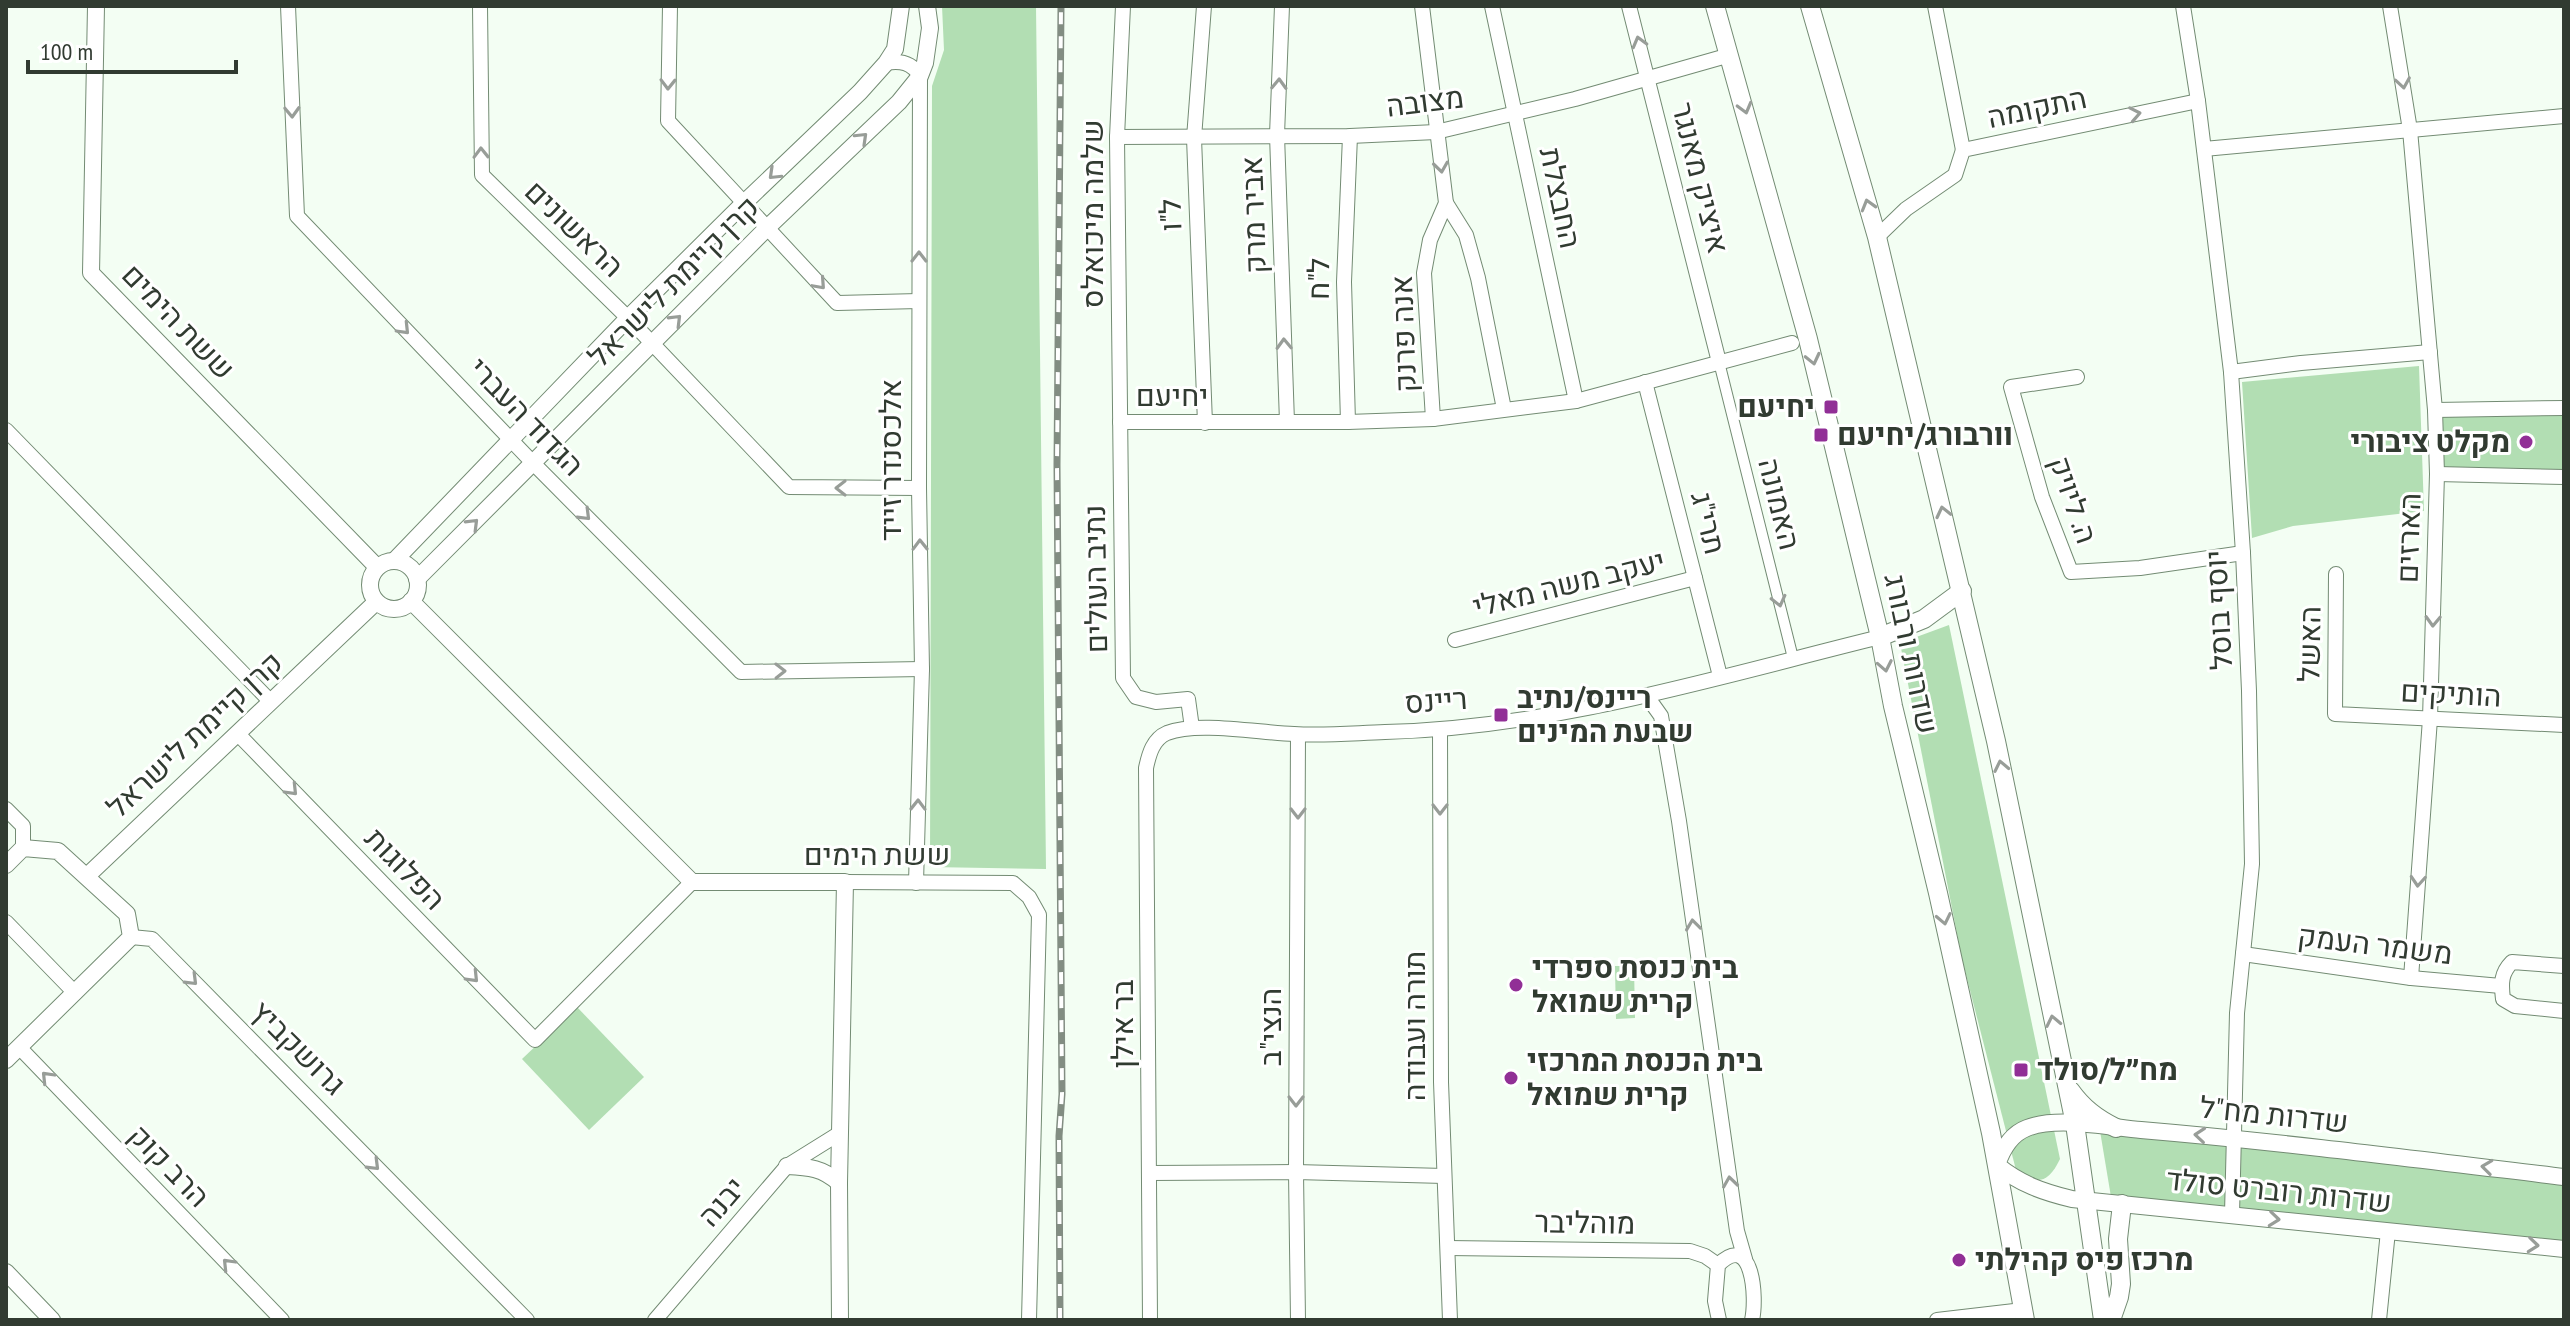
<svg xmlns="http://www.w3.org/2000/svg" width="2570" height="1326" font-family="'PT Sans Narrow',Heebo,sans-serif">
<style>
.green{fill:#b2deb3}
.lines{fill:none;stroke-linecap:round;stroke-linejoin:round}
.pedestrian-casing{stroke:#738b73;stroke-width:12}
.minor-casing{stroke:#738b73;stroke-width:16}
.tertiary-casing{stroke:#738b73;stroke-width:18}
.secondary-casing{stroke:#738b73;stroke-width:20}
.pedestrian{stroke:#fff;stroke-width:10}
.minor{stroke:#fff;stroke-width:14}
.tertiary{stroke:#fff;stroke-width:16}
.secondary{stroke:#fff;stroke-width:18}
.rail-casing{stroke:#828d82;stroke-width:7}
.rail{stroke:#fff;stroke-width:4;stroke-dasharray:12;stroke-linecap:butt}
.oneway{stroke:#989d98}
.poi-dot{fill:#912f96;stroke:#fff;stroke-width:3}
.labels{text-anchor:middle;stroke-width:6;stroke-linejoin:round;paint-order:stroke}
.street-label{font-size:30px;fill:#313b31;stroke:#fff}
.poi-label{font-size:30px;font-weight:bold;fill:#313b31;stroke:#fff;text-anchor:start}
</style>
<rect width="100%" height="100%" fill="#f3fef3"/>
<g class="green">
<path d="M942 6H1036L1046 869 930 867 932 86 944 50Z"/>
<path d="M2419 366 2424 511 2293 526 2252 538 2242 382Z"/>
<path d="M2564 414V470L2442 468 2441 416Z"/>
<path d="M1949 625 2060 1159C2049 1182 2039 1185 2017 1174L1962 959 1900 643Z"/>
<path d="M1615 966H1634L1635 1018 1616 1019Z"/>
<path d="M577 1007 644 1077 589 1130 522 1059Z"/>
<path d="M2100 1131 2227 1142 2225 1207 2111 1197Z"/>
<path d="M2237 1144 2564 1177V1244L2237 1208Z"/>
</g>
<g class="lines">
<g class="pedestrian-casing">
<path id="pedestrian" d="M1719 362 1793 658"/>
</g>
<g class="minor-casing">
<g id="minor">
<path d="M288 6 297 216 534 464 741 672 922 669"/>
<path d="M480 6 482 175 628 318 789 487 919 488"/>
<path d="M670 6 668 121 837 303 919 301"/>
<path d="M1123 6 1117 137 1123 678 1136 697 1156 702 1188 699 1192 728"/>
<path d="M1204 6 1194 138 1205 423"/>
<path d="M1282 6 1277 135 1287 422"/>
<path d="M1422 6 1446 203 1430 240 1424 273 1433 419"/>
<path d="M1492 6 1576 401"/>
<path d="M1629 6 1719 362"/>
<path d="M1935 6 1963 150"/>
<path d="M2183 6 2198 101 2231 372 2243 553 2249 691 2252 864 2237 1013 2232 1214"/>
<path d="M2390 6 2410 130 2435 410 2437 474 2430 719 2411 978"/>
<path d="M886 63C901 60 912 63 920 76L919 488 922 669 916 883"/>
<path d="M1117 137 1350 136 1436 132 1575 99 1730 55"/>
<path d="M2204 149 2564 116"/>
<path d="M1446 203 1466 235 1478 278 1504 409"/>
<path d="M1877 237 1906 209 1955 175 1963 150 2198 101"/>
<path d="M2231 372 2301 363 2430 352"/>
<path d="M2077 377 2011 387 2042 497 2071 572 2140 568 2243 553"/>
<path d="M1645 382 1720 676"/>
<path d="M2435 410 2564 408"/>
<path d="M1120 422H1348L1433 419 1576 401 1792 343"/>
<path d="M1348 422 1344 282 1350 136"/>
<path d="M6 430 271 702"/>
<path d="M2437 474 2564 477"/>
<path d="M2336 574 2335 714 2564 725"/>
<path d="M1455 640 1695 578"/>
<path d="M1646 695 1661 716 1679 821 1737 1231 1745 1259"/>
<path d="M1440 731 1441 1082 1450 1320"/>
<path d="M238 734 535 1040 692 882"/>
<path d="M6 809 23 826V848"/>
<path d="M845 882 1013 883 1029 897 1039 915 1029 1320"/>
<path d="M6 922 75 993"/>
<path d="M131 937 152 939 527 1320"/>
<path d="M2243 954 2411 978 2501 986"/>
<path d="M2564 966 2512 962C2501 973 2501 983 2503 999L2515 1006 2564 1011"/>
<path d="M19 1047 282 1320"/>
<path d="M1150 1173 1296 1172 1444 1176"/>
<path d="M1448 1248 1690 1251 1705 1256 1718 1265"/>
<path d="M655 1320 787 1166 840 1133"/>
<path d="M1150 1320 1146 768C1149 754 1153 739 1167 733 1197 721 1260 733 1294 734 1324 736 1355 733 1385 732 1554 728 1717 677 1880 637"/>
<path d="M1298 1320 1296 1172 1298 735"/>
<path d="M1719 1320 1715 1301 1718 1265C1753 1230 1757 1298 1752 1320"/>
<path d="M1937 1320 2023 1310"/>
<path d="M2379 1320 2388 1231"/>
</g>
</g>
<g class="tertiary-casing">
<g id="tertiary">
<path d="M96 6 91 273 377 567"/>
<path d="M395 560 628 318 744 203 860 92 886 63 895 49 901 6"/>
<circle cx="394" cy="585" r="24"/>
<path d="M417 579 768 227 899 102 920 76 925 63 930 28 927 6"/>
<path d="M411 601 692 882H845L839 1183 840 1320"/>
<path d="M6 865 23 848 58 851 127 914 131 937 6 1060"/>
<path d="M87 876 376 602"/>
<path d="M787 1166C809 1167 823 1168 839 1183"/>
<path d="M2564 1177C2423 1160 2282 1142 2141 1130 2109 1127 2057 1116 2027 1128 2011 1134 2002 1150 1997 1165 2020 1184 2043 1192 2072 1199L2564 1249"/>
<path d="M6 1272 52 1320"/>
</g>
</g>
<g class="secondary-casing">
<g id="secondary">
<path d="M1715 6 1808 339 1880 637 1893 706 1938 893 1991 1133 2025 1320"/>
<path d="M1810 6 1877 237 1996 741 2075 1124 2103 1320"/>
<path d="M1880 637 1924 619 1962 591"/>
<path d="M2070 1090C2083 1108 2096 1118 2116 1128"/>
<path d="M2111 1320 2119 1297 2121 1284 2118 1239 2122 1204"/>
</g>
</g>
<use href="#pedestrian" class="pedestrian"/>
<use href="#minor" class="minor"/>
<use href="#tertiary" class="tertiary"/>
<use href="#secondary" class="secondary"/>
<g class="rail-casing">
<path id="rail" d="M1060 1320 1059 1136 1062 1094 1057 465 1061 6"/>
</g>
<use href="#rail" class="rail"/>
</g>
<defs><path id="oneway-chevron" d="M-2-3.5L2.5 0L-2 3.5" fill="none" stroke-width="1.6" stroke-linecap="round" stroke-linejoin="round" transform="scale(2)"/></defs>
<g class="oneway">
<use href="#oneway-chevron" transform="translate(1639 42) rotate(-105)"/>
<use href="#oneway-chevron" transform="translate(2403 83) rotate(81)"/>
<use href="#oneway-chevron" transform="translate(668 84) rotate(91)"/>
<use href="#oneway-chevron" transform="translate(1279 84) rotate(-88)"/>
<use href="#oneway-chevron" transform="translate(1745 108) rotate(75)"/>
<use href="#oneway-chevron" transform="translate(292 112) rotate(88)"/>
<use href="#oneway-chevron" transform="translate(2135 114) rotate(-11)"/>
<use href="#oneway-chevron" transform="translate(862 138) rotate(-44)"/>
<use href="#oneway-chevron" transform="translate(481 153) rotate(-91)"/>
<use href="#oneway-chevron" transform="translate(1441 167) rotate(82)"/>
<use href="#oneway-chevron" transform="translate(774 174) rotate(136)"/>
<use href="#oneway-chevron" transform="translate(1868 205) rotate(-106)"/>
<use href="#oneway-chevron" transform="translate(919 257) rotate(-90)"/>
<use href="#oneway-chevron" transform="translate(820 284) rotate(48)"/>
<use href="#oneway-chevron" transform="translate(676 320) rotate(-45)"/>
<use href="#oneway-chevron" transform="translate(404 329) rotate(46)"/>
<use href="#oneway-chevron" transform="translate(1284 344) rotate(-92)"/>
<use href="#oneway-chevron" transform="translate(1813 359) rotate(77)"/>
<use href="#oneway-chevron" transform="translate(841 488) rotate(-180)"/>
<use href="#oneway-chevron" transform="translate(1943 512) rotate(-103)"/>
<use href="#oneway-chevron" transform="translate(585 515) rotate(45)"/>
<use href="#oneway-chevron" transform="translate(473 524) rotate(-45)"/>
<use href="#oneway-chevron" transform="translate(920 545) rotate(-91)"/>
<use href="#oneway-chevron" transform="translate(1779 601) rotate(76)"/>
<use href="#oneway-chevron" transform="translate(2433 621) rotate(92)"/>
<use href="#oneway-chevron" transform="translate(1885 666) rotate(79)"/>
<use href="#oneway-chevron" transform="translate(780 671) rotate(-1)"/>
<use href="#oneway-chevron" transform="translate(2001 766) rotate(-102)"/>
<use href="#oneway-chevron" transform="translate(292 790) rotate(46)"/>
<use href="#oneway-chevron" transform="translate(918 805) rotate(-89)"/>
<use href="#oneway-chevron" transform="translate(1440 809) rotate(90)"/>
<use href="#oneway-chevron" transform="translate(1298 813) rotate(90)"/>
<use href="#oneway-chevron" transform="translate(2418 881) rotate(94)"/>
<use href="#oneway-chevron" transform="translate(1944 919) rotate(78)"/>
<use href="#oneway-chevron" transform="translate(1693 925) rotate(-97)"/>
<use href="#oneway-chevron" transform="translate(473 977) rotate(46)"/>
<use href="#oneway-chevron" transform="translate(192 980) rotate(45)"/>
<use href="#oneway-chevron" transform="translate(2053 1021) rotate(-102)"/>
<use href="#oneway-chevron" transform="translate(47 1077) rotate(-134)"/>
<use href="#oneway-chevron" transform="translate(1296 1101) rotate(90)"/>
<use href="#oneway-chevron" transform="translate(2200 1135) rotate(-175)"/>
<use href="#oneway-chevron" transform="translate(374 1165) rotate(45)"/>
<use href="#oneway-chevron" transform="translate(2487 1167) rotate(-173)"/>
<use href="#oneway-chevron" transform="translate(1730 1182) rotate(-98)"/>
<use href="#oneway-chevron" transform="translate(2274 1219) rotate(6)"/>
<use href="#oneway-chevron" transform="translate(2533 1245) rotate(6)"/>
<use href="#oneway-chevron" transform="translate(228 1264) rotate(-134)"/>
</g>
<g class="poi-dot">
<rect x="1823" y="399" width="16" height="16" rx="4"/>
<rect x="1813" y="427" width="16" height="16" rx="4"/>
<circle cx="2526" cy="442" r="8"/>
<rect x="1493" y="707" width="16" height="16" rx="4"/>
<circle cx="1516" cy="985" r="8"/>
<rect x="2013" y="1062" width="16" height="16" rx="4"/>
<circle cx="1511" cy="1078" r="8"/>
<circle cx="1959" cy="1260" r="8"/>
</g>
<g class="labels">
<g class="street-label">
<text transform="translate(1425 102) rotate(-7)" y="10">מצובה</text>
<text transform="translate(2037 108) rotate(-12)" y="10">התקומה</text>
<text transform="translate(1700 178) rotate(76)" y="10">איציק מאנגר</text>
<text transform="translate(1560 198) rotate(78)" y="10">החבצלת</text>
<text transform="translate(1093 214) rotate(-90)" y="10">שלמה מיכואלס</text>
<text transform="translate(1171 215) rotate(-92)" y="10">ל"ו</text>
<text transform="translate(1254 215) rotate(-92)" y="10">אביר מרק</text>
<text transform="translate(574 229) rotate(44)" y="10">הראשונים</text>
<text transform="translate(1319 279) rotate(-89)" y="10">ל"ח</text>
<text transform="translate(674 282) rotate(-45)" y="10">קרן קיימת לישראל</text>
<text transform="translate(178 322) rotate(46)" y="10">ששת הימים</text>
<text transform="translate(1404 334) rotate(-92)" y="10">אנה פרנק</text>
<text x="1172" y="406">יחיעם</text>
<text transform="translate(526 417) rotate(46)" y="10">הגדוד העברי</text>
<text transform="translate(891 460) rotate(-90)" y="10">אלכסנדר זייד</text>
<text transform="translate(2073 500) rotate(71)" y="10">ה. ליויק</text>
<text transform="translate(1779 504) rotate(76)" y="10">האמונה</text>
<text transform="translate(1708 523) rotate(76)" y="10">תרי"ג</text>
<text transform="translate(2409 538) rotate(-88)" y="10">הארזים</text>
<text transform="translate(1096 579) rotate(-91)" y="10">נתיב העולים</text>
<text transform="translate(1569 584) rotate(-14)" y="10">יעקב משה מאלי</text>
<text transform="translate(2219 610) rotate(-93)" y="10">יוסף בוסל</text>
<text transform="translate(2310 644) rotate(-89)" y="10">האשל</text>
<text transform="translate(1911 654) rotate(78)" y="10">שדרות ורבורג</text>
<text transform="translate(2451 694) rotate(3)" y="10">הותיקים</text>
<text transform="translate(1436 701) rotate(-4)" y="10">ריינס</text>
<text transform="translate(195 735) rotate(-43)" y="10">קרן קיימת לישראל</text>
<text x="877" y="865">ששת הימים</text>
<text transform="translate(405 869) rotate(46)" y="10">הפלוגות</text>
<text transform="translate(2375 945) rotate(7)" y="10">משמר העמק</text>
<text transform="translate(1123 1024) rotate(-90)" y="10">בר אילן</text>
<text transform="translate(1415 1026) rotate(-90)" y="10">תורה ועבודה</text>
<text transform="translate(1271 1027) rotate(-90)" y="10">הנצי"ב</text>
<text transform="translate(298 1048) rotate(45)" y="10">גרושקביץ</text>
<text transform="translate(2274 1115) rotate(6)" y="10">שדרות מח"ל</text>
<text transform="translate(169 1166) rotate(46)" y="10">הרב קוק</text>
<text transform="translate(2279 1191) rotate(6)" y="10">שדרות רוברט סולד</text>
<text transform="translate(722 1202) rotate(-49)" y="10">יבנה</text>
<text transform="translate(1585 1223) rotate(1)" y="10">מוהליבר</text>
</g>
<g class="poi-label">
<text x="1815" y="417" text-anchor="end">יחיעם</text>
<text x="1837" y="445">וורבורג/יחיעם</text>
<text x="2510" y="452" text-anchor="end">מקלט ציבורי</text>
<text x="1517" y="708">ריינס/נתיב<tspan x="1517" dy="34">שבעת המינים</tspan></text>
<text x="1532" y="978">בית כנסת ספרדי<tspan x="1532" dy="34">קרית שמואל</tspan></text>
<text x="1527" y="1071">בית הכנסת המרכזי<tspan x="1527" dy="34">קרית שמואל</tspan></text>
<text x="2037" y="1080">מח״ל/סולד</text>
<text x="1975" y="1270">מרכז פיס קהילתי</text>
</g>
</g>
<rect width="2570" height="1326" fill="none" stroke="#313b31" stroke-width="16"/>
<path d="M28 60v12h208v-12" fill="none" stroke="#313b31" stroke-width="4"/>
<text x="40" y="60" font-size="24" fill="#313b31" stroke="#ffffff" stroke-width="6" paint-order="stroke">100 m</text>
</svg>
